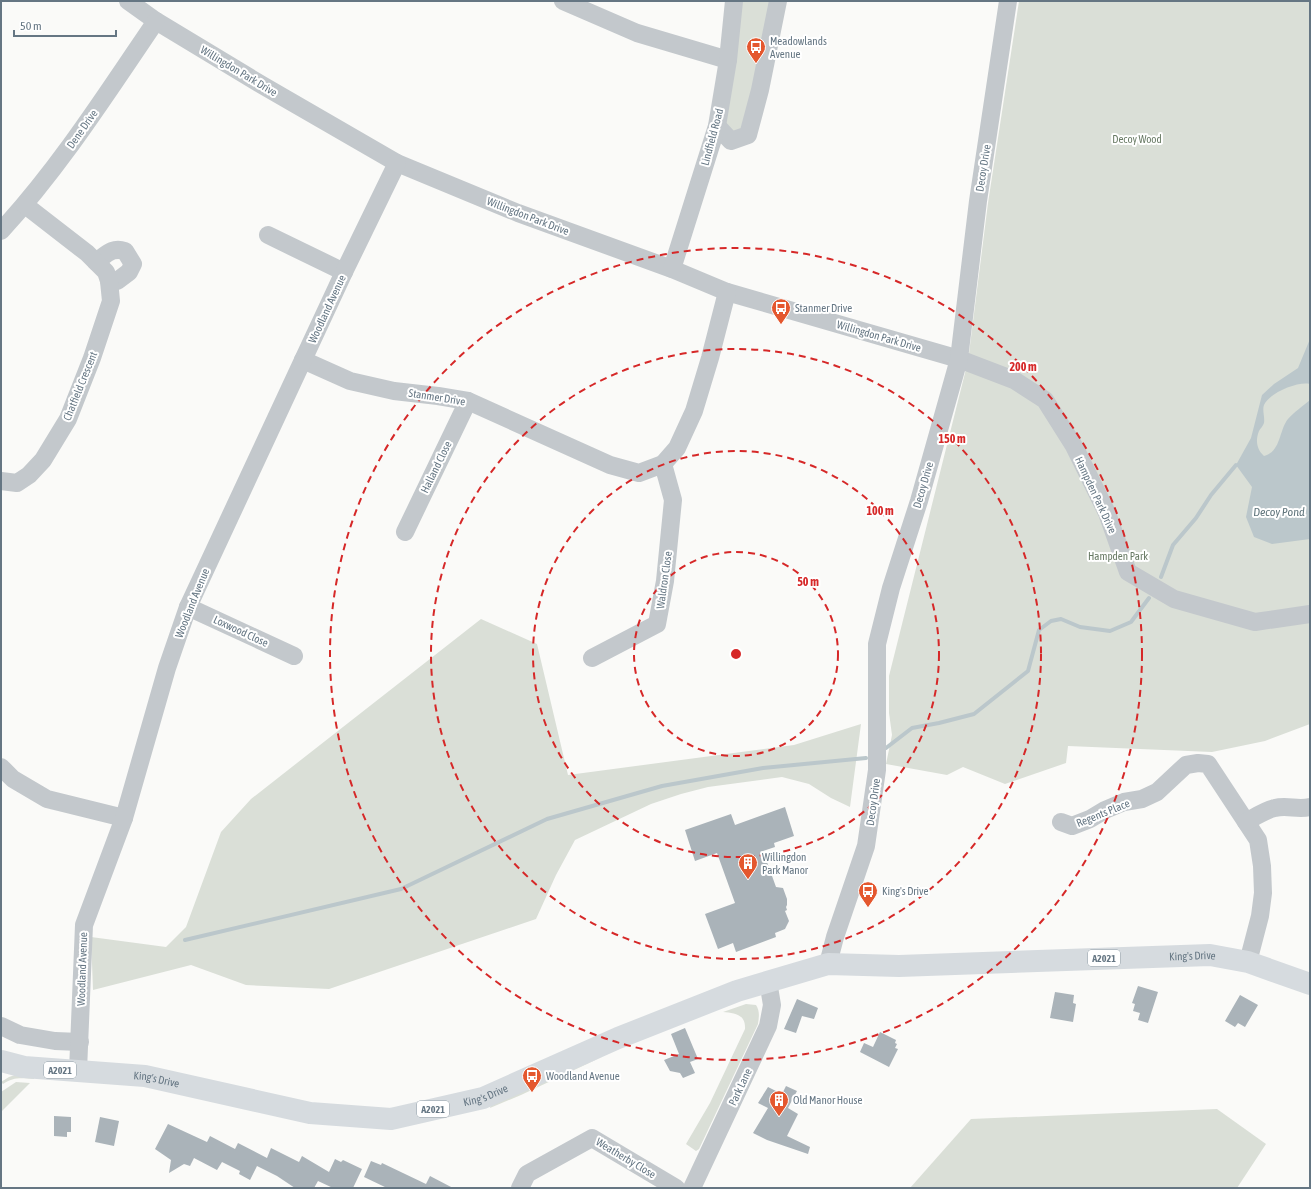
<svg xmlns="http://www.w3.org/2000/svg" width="1311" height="1189" font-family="'Asap Condensed',sans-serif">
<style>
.green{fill:#dadfd7}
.water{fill:#bbc7cb}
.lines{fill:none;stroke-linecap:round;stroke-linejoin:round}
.stream{stroke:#bbc7cb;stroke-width:4}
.building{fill:#aab3b9}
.minor{stroke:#c3c8cc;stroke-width:18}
.major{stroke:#d6dbdf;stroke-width:22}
.ring{fill:none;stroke:#d62828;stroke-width:2;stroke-dasharray:7 5}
.labels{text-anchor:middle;stroke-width:4;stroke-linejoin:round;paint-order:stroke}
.shield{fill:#fff;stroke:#939fa8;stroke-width:1}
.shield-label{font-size:10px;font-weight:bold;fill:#657683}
.poi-label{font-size:11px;fill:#657683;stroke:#fff;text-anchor:start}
.street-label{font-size:11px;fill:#657683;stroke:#fff}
.park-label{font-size:11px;fill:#687a64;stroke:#fff}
.water-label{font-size:12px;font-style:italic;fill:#60757c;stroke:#fff}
.centre{fill:#d62828;stroke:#fff;stroke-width:2}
.ring-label{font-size:12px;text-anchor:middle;font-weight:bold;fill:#d62828;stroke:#fff;stroke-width:4;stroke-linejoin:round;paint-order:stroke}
</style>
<rect width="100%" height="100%" fill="#fafaf8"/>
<g class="green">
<path d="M734 1H778L748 135 717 126Z"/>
<path d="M1019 1H1310V724L1265 741 1212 752 1068 746 1066 763 1005 784 963 767 947 775 886 764 892 735 889 713V676L968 361 988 203Z"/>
<path d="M481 619 537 644 568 775 794 745 861 724 850 807 831 798 809 784 782 777 708 787 681 794 651 804 575 840 556 875 536 919 329 989 246 985 191 965 93 990 91 937 166 947 186 927 221 832 251 799Z"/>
<path d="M746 1004 756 1005C760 1011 759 1017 758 1024L699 1149 696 1151 686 1144 710 1103 745 1029C746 1014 734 1013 723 1012Z"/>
<path d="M604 1056 521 1095 490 1108 491 1104Z"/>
<path d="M15 1075 34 1076V1079C21 1078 13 1077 3 1084L1 1082 9 1077Z"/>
<path d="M16 1082 30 1083 1 1112V1092Z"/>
<path d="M1217 1109 1266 1144 1237 1188H910L971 1119Z"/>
</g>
<path class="water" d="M1310 339V384C1298 381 1269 393 1264 405 1262 410 1265 417 1264 423 1263 426 1260 429 1259 431 1255 441 1257 450 1264 456 1281 452 1279 430 1288 419 1294 412 1303 406 1310 400V539L1272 544 1254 537 1246 517 1252 487 1236 465 1251 438 1262 395 1274 384 1298 368Z"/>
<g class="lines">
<g class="stream">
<path d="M1161 577 1173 545 1196 518 1211 495 1236 465"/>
<path d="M886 748 912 728 939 723 974 714 1028 671 1039 630 1051 621 1061 619 1080 627 1110 631 1131 622 1149 598"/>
<path d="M185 940 401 889 547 819 662 786 763 768 866 758"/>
</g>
</g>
<g class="building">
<path d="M785 807 794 836 774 843 775 847 763 851 776 887 783 888 787 899V905L786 907 787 910 785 911 789 921 785 929 775 933 776 937 736 952 733 943 718 949 705 914 735 903 717 853 695 861 685 830 731 814 735 825Z"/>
<path d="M1138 986 1158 992 1148 1023 1138 1020 1140 1013 1133 1011 1135 1004 1132 1003Z"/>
<path d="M1055 992 1074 995 1073 1003 1076 1004 1073 1022 1050 1018Z"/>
<path d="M1240 995 1258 1005 1245 1027 1238 1023 1235 1027 1225 1021Z"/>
<path d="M797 999 818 1008 814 1019 802 1016 796 1033 784 1029Z"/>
<path d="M685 1028 698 1059 690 1062 695 1073 683 1078 680 1073 670 1071 664 1060 679 1054 671 1034Z"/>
<path d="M880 1032 896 1040 895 1043 897 1044 895 1048 898 1049 889 1067 860 1052 864 1043 873 1047Z"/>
<path d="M786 1086 797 1091 788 1108 798 1114 787 1136 810 1147 808 1154 767 1140 753 1133 768 1108 758 1103 768 1087 782 1094Z"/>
<path d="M54 1116 71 1117V1132H67V1137L54 1136Z"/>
<path d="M100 1117 119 1121 114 1146 95 1142Z"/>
<path d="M168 1124 207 1142 210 1136 235 1149 238 1143 267 1158 271 1148 299 1162 302 1156 329 1172 335 1159 341 1162 343 1160 362 1169 353 1188H333L318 1181 314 1188H295L277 1176 257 1166 250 1180 239 1174 240 1171 222 1162 217 1170 194 1158 190 1166 184 1164 169 1173 171 1160 155 1149Z"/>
<path d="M371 1161 381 1165 382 1163 426 1184 430 1176 453 1188H387L364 1177Z"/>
</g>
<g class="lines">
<g class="minor">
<path d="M128 1 156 21 262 85 397 163 518 213 672 269 727 292 959 359 1014 380 1045 400 1074 446 1107 513 1128 572 1174 599 1255 622 1310 614"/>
<path d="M563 1 637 33 728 60"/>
<path d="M717 126 731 141 748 135 760 90 778 1"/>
<path d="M1 231C60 167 107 93 156 21"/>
<path d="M268 235 344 272"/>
<path d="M96 262C107 254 112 247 125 251L133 264 129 272 117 281H109"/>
<path d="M672 269 717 126 728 60 734 1"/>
<path d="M303 360 350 381 394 391 438 396 468 401 610 465 639 473 663 464 677 448 694 411 710 358 727 292"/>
<path d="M1 481 17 483 29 475 43 460 68 419 92 358 111 301 109 281 106 272 87 253 25 205"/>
<path d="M405 532 468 401"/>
<path d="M188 607 294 656"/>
<path d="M592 658 657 624 665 581 673 500 663 464"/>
<path d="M1 767 13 779 47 799 124 818"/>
<path d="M1061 822 1072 826 1090 819 1105 810 1124 802 1142 799 1157 792 1186 765 1198 763 1208 764 1258 840 1262 866 1263 893 1260 916 1248 962"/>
<path d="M1246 822C1255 817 1265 810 1275 808 1287 805 1298 810 1310 807"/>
<path d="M828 964 835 937 866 846 877 770V644L891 588 919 501 959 359 978 201 1008 1"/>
<path d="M1 1026 20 1035 55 1041 80 1042"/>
<path d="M78 1071 84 925 124 818 167 668 188 607 344 272 397 163"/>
<path d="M520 1188 527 1174 592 1138 676 1188"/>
<path d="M692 1188 768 1026 772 1005 768 981"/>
</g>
<path class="major" id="s1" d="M1 1061 24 1067 145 1076 310 1113 391 1119 483 1098 618 1038 737 991 828 964 899 966 1210 955 1248 962 1310 984"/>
</g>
<g class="ring">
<circle cx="736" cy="654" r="102"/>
<circle cx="736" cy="654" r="203"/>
<circle cx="736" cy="654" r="305"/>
<circle cx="736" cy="654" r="406"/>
</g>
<defs>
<g id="bus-pin" transform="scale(1)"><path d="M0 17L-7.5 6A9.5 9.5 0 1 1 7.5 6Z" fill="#e4572e" stroke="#fff"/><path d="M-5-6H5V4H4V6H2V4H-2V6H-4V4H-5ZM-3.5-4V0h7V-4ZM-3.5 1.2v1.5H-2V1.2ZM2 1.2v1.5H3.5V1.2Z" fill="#fff"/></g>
<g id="building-pin" transform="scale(1)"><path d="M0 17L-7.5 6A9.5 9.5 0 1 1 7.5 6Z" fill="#e4572e" stroke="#fff"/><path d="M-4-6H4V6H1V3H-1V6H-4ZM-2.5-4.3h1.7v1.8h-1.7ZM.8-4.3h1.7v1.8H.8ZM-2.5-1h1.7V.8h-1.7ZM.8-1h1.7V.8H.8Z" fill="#fff"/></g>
</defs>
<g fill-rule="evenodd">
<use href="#bus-pin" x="756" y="47"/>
<use href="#bus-pin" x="781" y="308"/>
<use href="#building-pin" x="748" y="863"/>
<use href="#bus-pin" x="868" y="891"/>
<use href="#bus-pin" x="532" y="1076"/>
<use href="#building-pin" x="779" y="1100"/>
</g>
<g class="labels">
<g class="shield">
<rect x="1088" y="950" width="32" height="16" rx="3"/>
<rect x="44" y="1062" width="32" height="16" rx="3"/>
<rect x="417" y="1101" width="32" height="16" rx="3"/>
</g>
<g class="shield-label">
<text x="1104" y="962">A2021</text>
<text x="60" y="1074">A2021</text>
<text x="433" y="1113">A2021</text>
</g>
<g class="poi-label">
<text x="770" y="45">Meadowlands<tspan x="770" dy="13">Avenue</tspan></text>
<text x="795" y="312">Stanmer Drive</text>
<text x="762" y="861">Willingdon<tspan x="762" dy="13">Park Manor</tspan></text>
<text x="882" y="895">King's Drive</text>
<text x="546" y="1080">Woodland Avenue</text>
<text x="793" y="1104">Old Manor House</text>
</g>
<g class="street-label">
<text transform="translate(239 71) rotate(31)" y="4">Willingdon Park Drive</text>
<text transform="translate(82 129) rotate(-55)" y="4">Dene Drive</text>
<text transform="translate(712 137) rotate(-75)" y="4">Lindfield Road</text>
<text transform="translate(983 168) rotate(-81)" y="4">Decoy Drive</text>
<text transform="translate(528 216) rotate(21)" y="4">Willingdon Park Drive</text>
<text transform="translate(327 309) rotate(-65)" y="4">Woodland Avenue</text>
<text transform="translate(879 336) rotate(16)" y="4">Willingdon Park Drive</text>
<text transform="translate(80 386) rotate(-68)" y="4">Chatfield Crescent</text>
<text transform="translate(437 397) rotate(9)" y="4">Stanmer Drive</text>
<text transform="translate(436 467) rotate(-64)" y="4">Halland Close</text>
<text transform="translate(923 485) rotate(-74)" y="4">Decoy Drive</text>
<text transform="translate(1096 495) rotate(65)" y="4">Hampden Park Drive</text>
<text transform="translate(664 580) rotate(-82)" y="4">Waldron Close</text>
<text transform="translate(192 603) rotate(-68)" y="4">Woodland Avenue</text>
<text transform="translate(241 631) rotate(25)" y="4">Loxwood Close</text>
<text transform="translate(873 802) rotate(-82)" y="4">Decoy Drive</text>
<text transform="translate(1103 813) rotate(-22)" y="4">Regents Place</text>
<text dy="4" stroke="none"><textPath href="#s1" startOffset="1225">King's Drive</textPath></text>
<text transform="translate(82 969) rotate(-88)" y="4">Woodland Avenue</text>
<text dy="4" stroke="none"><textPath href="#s1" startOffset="157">King's Drive</textPath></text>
<text transform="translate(740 1087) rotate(-65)" y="4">Park Lane</text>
<text dy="4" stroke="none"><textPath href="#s1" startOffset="493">King's Drive</textPath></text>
<text transform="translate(626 1158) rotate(31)" y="4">Weatherby Close</text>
</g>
<g class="park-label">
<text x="1137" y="143">Decoy Wood</text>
<text x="1118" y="560">Hampden Park</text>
</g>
<g class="water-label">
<text x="1279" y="516">Decoy Pond</text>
</g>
</g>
<circle cx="736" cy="654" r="6" class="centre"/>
<g class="ring-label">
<text x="1023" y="371">200 m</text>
<text x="952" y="443">150 m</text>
<text x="880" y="515">100 m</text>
<text x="808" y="586">50 m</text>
</g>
<rect width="1311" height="1189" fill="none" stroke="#657683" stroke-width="4"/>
<path d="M14 30v6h102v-6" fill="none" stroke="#657683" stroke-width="2"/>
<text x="20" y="30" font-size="12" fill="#657683" stroke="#ffffff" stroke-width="3" paint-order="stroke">50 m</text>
</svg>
